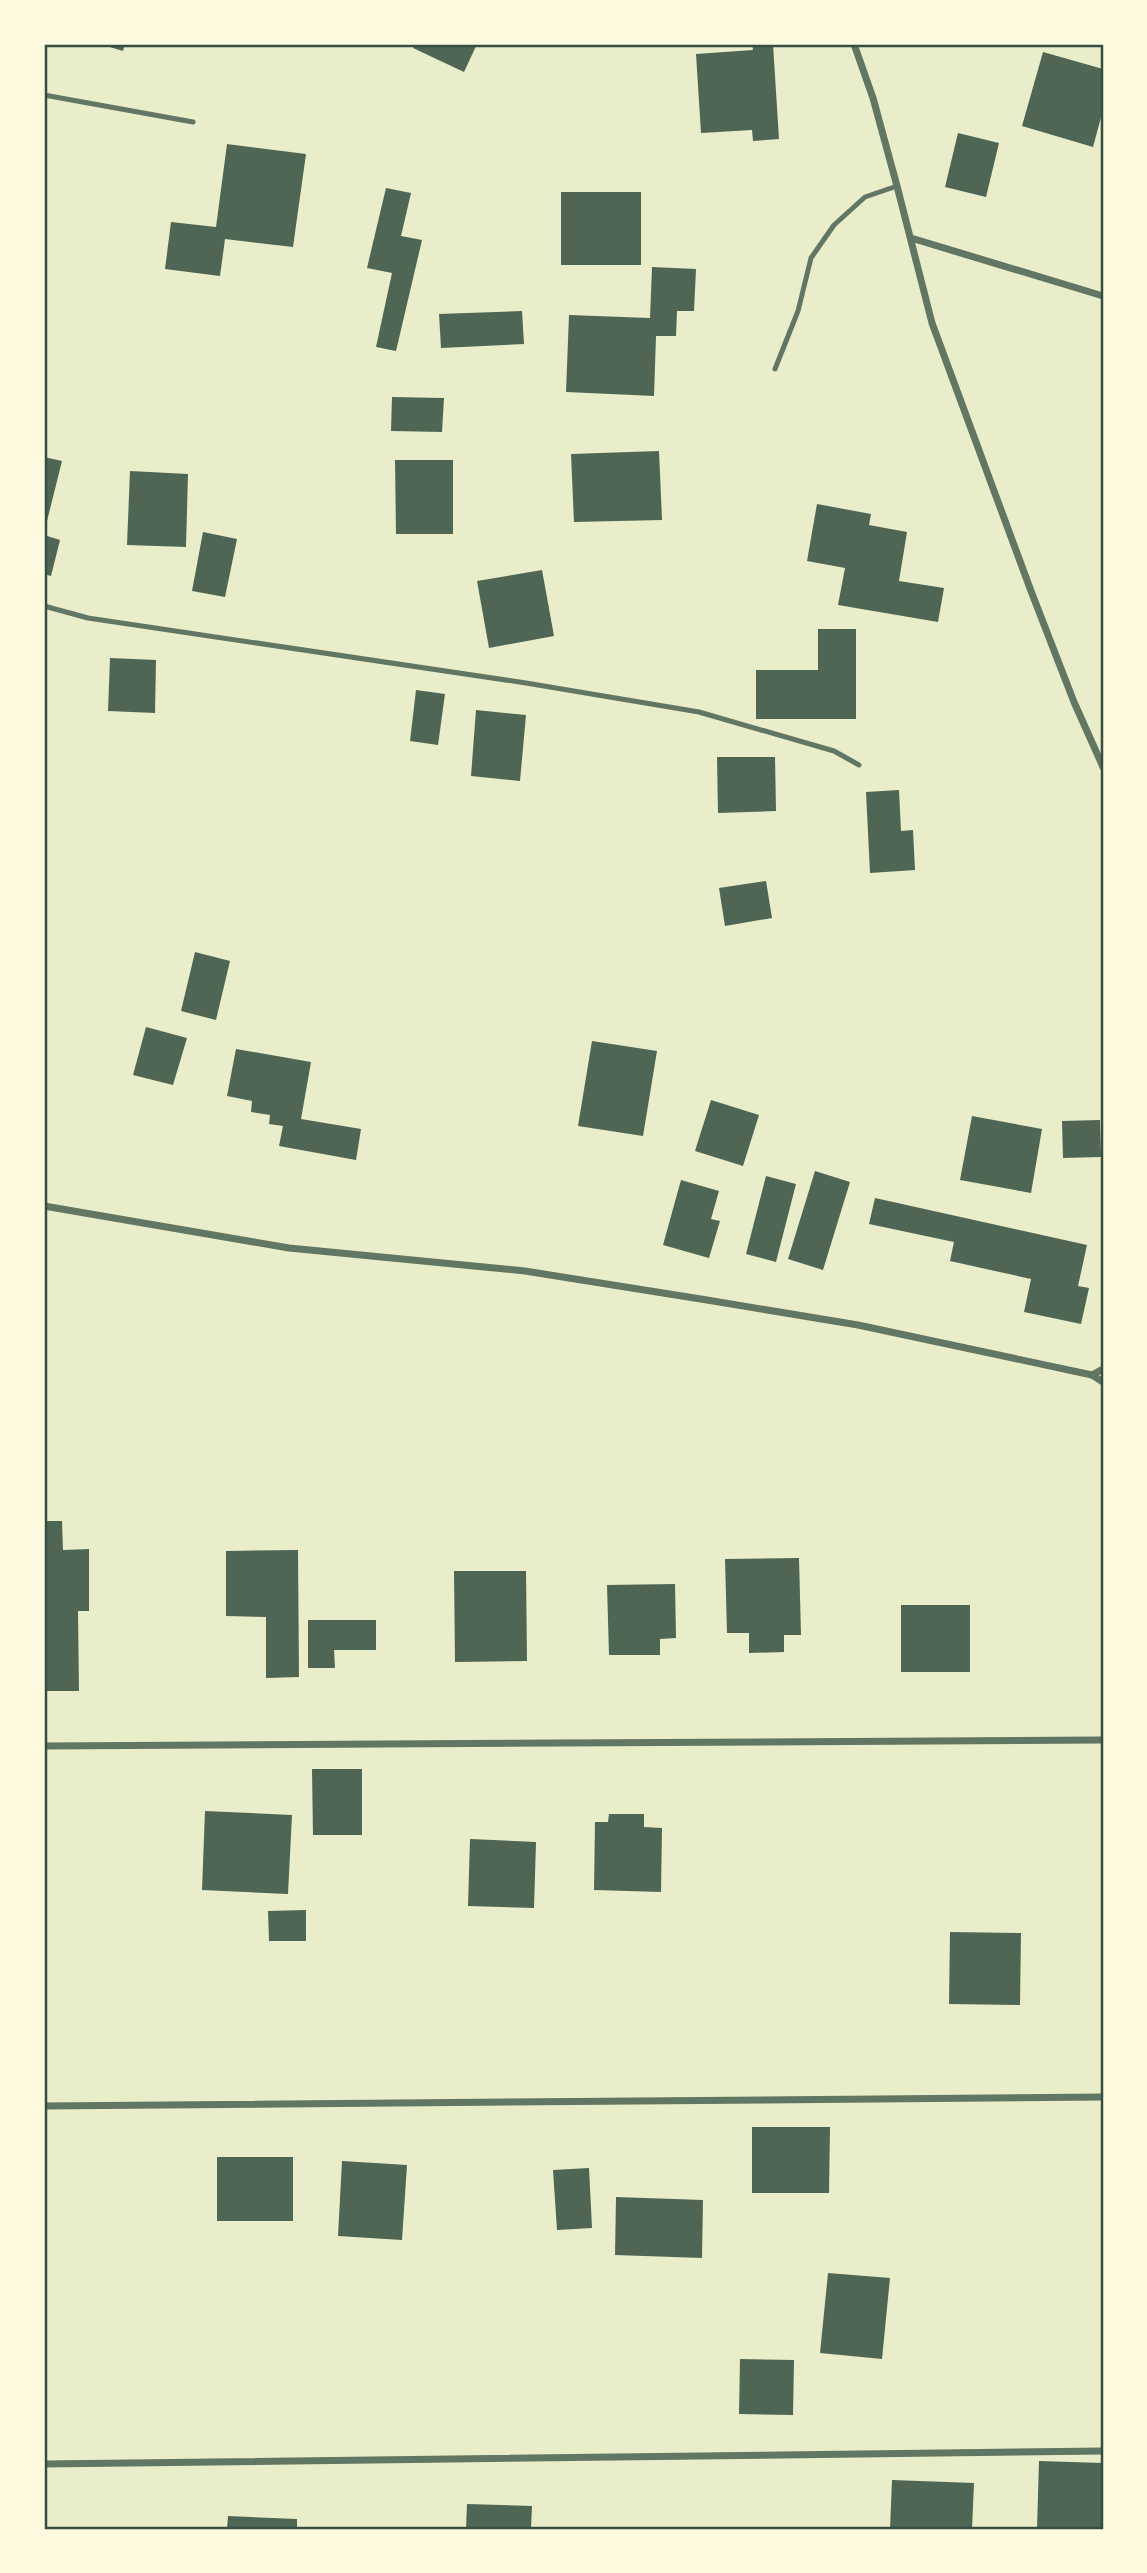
<svg xmlns="http://www.w3.org/2000/svg" width="1147" height="2573" font-family="'IBM Plex Sans',sans-serif">
<style>
.building{fill:#4f6655}
.lines{fill:none;stroke-linecap:round;stroke-linejoin:round}
.service{stroke:#617663;stroke-width:5}
.minor{stroke:#617663;stroke-width:7}
.neatline{fill:none;stroke:#344e41;stroke-width:2.5}
</style>
<rect width="100%" height="100%" fill="#e9edc9"/>
<g class="building">
<path d="M100 44H125L123 51Z"/>
<path d="M415 44H477L464 72 413 48Z"/>
<path d="M752 44H773L779 139 753 141 752 130 701 133 696 54 753 50Z"/>
<path d="M1043 52 1103 69V110L1093 147 1022 126Z"/>
<path d="M958 133 999 143 986 197 945 187Z"/>
<path d="M227 144 306 154 293 247 225 239 220 276 165 269 171 222 216 227Z"/>
<path d="M386 188 411 193 401 236 422 240 396 351 376 347 392 273 367 268Z"/>
<rect x="561" y="192" width="80" height="73"/>
<path d="M652 267 696 269 694 311H677L676 336H656L654 396 566 392 569 315 650 318Z"/>
<path d="M522 311 524 344 441 348 439 314Z"/>
<path d="M392 397 444 398 442 432 391 431Z"/>
<path d="M659 451 662 520 574 522 571 454Z"/>
<path d="M44 457 62 461 45 529H44Z"/>
<path d="M395 460H453V534H396Z"/>
<path d="M130 471 188 474 186 547 127 545Z"/>
<path d="M817 504 871 514 869 525 907 532 899 581 944 588 938 622 838 605 845 568 807 561Z"/>
<path d="M203 532 237 539 225 597 192 591Z"/>
<path d="M44 535 60 540 51 576 44 574Z"/>
<path d="M542 570 554 636 489 648 477 581Z"/>
<path d="M818 629H856V719H756V670H818Z"/>
<path d="M110 658 156 660 155 713 108 711Z"/>
<path d="M416 690 445 694 438 745 410 741Z"/>
<path d="M476 710 526 715 520 781 471 776Z"/>
<path d="M717 757H775L776 811 718 813Z"/>
<path d="M899 790 901 831 913 830 915 870 870 873 866 792Z"/>
<path d="M766 881 772 918 725 926 719 888Z"/>
<path d="M195 952 230 961 216 1020 181 1011Z"/>
<path d="M146 1027 187 1038 173 1085 133 1075Z"/>
<path d="M592 1041 657 1051 643 1136 578 1126Z"/>
<path d="M236 1049 311 1062 301 1119 361 1129 356 1160 279 1146 283 1126 269 1124 270 1115 251 1112 252 1101 227 1096Z"/>
<path d="M711 1100 759 1115 743 1166 695 1151Z"/>
<path d="M972 1116 1042 1129 1031 1193 960 1180Z"/>
<path d="M1100 1120 1101 1157 1063 1158 1062 1121Z"/>
<path d="M815 1171 850 1182 823 1270 788 1259Z"/>
<path d="M766 1176 796 1184 776 1262 746 1254Z"/>
<path d="M681 1180 719 1191 711 1219 720 1221 709 1258 663 1245Z"/>
<path d="M875 1198 1087 1245 1078 1286 1089 1288 1081 1324 1024 1312 1031 1279 950 1261 954 1242 869 1224Z"/>
<path d="M44 1521H62L63 1550 89 1549V1611H78L79 1691H44Z"/>
<path d="M298 1550 299 1677 266 1678V1617L226 1616V1551Z"/>
<path d="M799 1558 801 1635H784V1652L749 1653V1633H727L725 1559Z"/>
<path d="M454 1571H526L527 1661 455 1662Z"/>
<path d="M675 1584 676 1638 660 1639V1655H609L607 1585Z"/>
<rect x="901" y="1605" width="69" height="67"/>
<path d="M308 1620H376V1650H334L335 1668H308Z"/>
<path d="M312 1769H362V1835H313Z"/>
<path d="M205 1811 292 1815 288 1894 202 1890Z"/>
<path d="M609 1814H644V1827L662 1828 661 1892 594 1890 595 1822H608Z"/>
<path d="M470 1839 536 1842 534 1908 468 1906Z"/>
<path d="M306 1910V1941H269L268 1911Z"/>
<path d="M950 1932 1021 1933 1020 2005 949 2004Z"/>
<path d="M752 2127H830L829 2193H752Z"/>
<rect x="217" y="2157" width="76" height="64"/>
<path d="M342 2161 407 2165 402 2240 338 2236Z"/>
<path d="M589 2168 592 2228 557 2230 553 2170Z"/>
<path d="M616 2197 703 2200 702 2258 615 2255Z"/>
<path d="M828 2273 890 2278 882 2359 820 2353Z"/>
<path d="M740 2359 794 2360 793 2415 739 2414Z"/>
<path d="M1039 2461 1103 2463V2529H1037Z"/>
<path d="M892 2480 974 2483 972 2529H890Z"/>
<path d="M467 2504 532 2506 531 2529H466Z"/>
<path d="M228 2516 297 2519V2529H227Z"/>
</g>
<g class="lines">
<g class="service">
<path d="M44 95 193 122"/>
<path d="M775 369 798 311 811 258 834 225 865 197 897 186"/>
<path d="M44 606 88 618 526 683 699 712 834 751 859 765"/>
</g>
<g class="minor">
<path d="M854 44 873 98 897 186 932 323 1031 591 1074 702 1103 767"/>
<path d="M911 238 1103 296"/>
<path d="M44 1206 289 1248 525 1271 707 1300 858 1325 1092 1375 1103 1369"/>
<path d="M1092 1375 1103 1382"/>
<path d="M44 1746 1103 1740"/>
<path d="M44 2106 1103 2097"/>
<path d="M44 2464 1103 2451"/>
</g>
</g>
<rect width="1147" height="2573" fill="none" stroke="#fefae0" stroke-width="91"/>
<rect x="46" y="46" width="1056" height="2482" class="neatline"/>
</svg>
